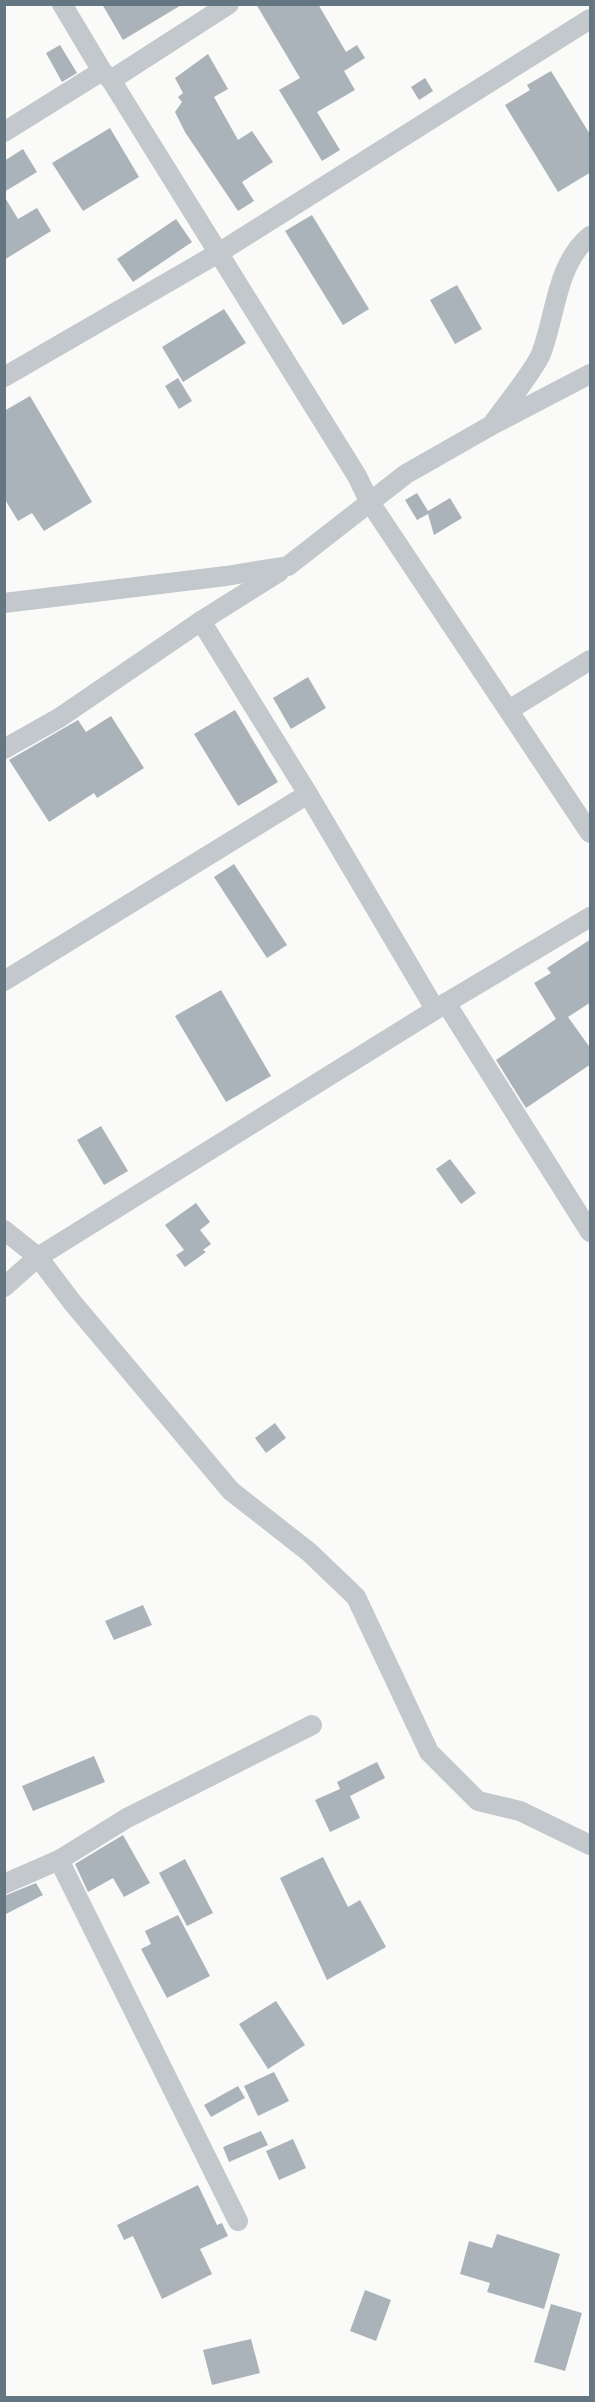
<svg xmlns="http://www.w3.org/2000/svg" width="595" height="2402" font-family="Overpass,sans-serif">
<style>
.building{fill:#aab3b9}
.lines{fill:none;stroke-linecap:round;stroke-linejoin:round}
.street{stroke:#c3c8cc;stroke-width:20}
</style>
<rect width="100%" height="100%" fill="#fafaf8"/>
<g class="building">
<path d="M102 4H183L123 40Z"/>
<path d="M256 4H318L346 52 357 45 365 58 344 71 355 90 317 112 340 150 322 161 279 90 300 78Z"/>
<path d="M60 45 77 73 62 82 46 53Z"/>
<path d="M208 54 228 89 214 97 238 140 252 131 273 162 242 182 254 201 238 211 185 132 175 112 182 102 178 97 183 93 175 78Z"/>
<path d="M551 71 591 136V172L558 192 505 105 530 90 527 85Z"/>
<path d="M425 78 433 91 419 100 411 87Z"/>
<path d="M110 128 139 177 83 211 52 163Z"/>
<path d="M23 149 37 172 4 192V161Z"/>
<path d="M4 196 18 219 37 208 51 231 4 260Z"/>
<path d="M312 215 369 309 343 325 285 231Z"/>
<path d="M176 219 192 242 133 282 117 259Z"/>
<path d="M457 285 482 329 455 344 430 300Z"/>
<path d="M224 309 246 343 183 382 162 347Z"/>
<path d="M178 378 192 401 179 409 165 386Z"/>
<path d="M30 396 92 502 44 531 32 513 18 521 4 498V411Z"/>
<path d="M417 493 428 511 450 498 462 518 434 535 428 514 417 520 405 500Z"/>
<path d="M308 677 326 708 291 729 273 698Z"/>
<path d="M235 710 278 782 238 806 194 734Z"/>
<path d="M111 716 144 768 97 798 94 793 49 822 9 760 78 720 86 732Z"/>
<path d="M234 864 287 945 267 958 214 877Z"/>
<path d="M591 939V1002L568 1017 591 1049V1064L526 1108 496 1060 556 1019 534 983 551 973 547 968Z"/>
<path d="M221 990 271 1076 226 1102 175 1016Z"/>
<path d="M101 1126 128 1171 104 1185 77 1140Z"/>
<path d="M450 1159 476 1193 461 1204 436 1169Z"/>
<path d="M196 1203 210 1222 200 1230 211 1244 203 1250 206 1252 185 1267 176 1255 184 1250 165 1225Z"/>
<path d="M275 1423 286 1438 266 1453 255 1438Z"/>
<path d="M143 1605 152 1625 114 1640 105 1621Z"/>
<path d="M94 1756 105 1782 33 1811 22 1786Z"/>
<path d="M377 1762 385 1778 350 1796 360 1818 330 1832 315 1800 340 1789 337 1782Z"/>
<path d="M123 1835 150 1883 124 1897 113 1878 88 1892 75 1864Z"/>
<path d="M323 1857 348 1907 360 1900 386 1947 327 1980 280 1878Z"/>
<path d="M185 1859 213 1913 187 1926 159 1873Z"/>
<path d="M36 1883 43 1895 4 1915V1896Z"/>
<path d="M178 1915 210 1976 167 1998 141 1949 151 1944 145 1931Z"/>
<path d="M276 2001 305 2045 268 2069 239 2024Z"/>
<path d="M274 2072 289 2101 258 2116 244 2086Z"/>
<path d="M238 2086 245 2098 211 2117 204 2105Z"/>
<path d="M261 2131 268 2145 229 2162 223 2147Z"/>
<path d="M293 2139 306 2168 279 2180 266 2151Z"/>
<path d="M198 2185 217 2225 222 2223 228 2236 200 2249 212 2274 162 2299 133 2236 124 2240 117 2225Z"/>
<path d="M497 2234 560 2254 544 2309 487 2292 490 2283 460 2274 469 2241 492 2248Z"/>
<path d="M365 2290 391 2300 376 2341 350 2331Z"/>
<path d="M551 2304 582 2313 565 2371 534 2362Z"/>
<path d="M251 2339 260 2373 212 2385 203 2350Z"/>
</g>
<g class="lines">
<g class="street">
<path d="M62 4 102 71 111 80 357 476 369 501 590 833"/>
<path d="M111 80 229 4"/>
<path d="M4 132 102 71"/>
<path d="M4 377 220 252 590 19"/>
<path d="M493 423C506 405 533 372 541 354 556 315 556 264 590 236"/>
<path d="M279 572 201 621 308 794 435 1009"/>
<path d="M4 603 226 576 288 566 406 474 492 425 590 374"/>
<path d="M509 710 590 660"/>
<path d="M4 749 59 718 201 621"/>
<path d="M4 981 308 794"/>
<path d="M446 1003 590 1232"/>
<path d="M4 1230 38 1257 72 1302 231 1491 309 1552 356 1597 429 1752 478 1801 520 1811 590 1845"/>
<path d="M4 1287 38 1257 446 1003 590 917"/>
<path d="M59 1860 238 2221"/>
<path d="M4 1884 59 1860 127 1818 312 1725"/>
</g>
</g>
<rect width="595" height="2402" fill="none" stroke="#657683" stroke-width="12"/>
</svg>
